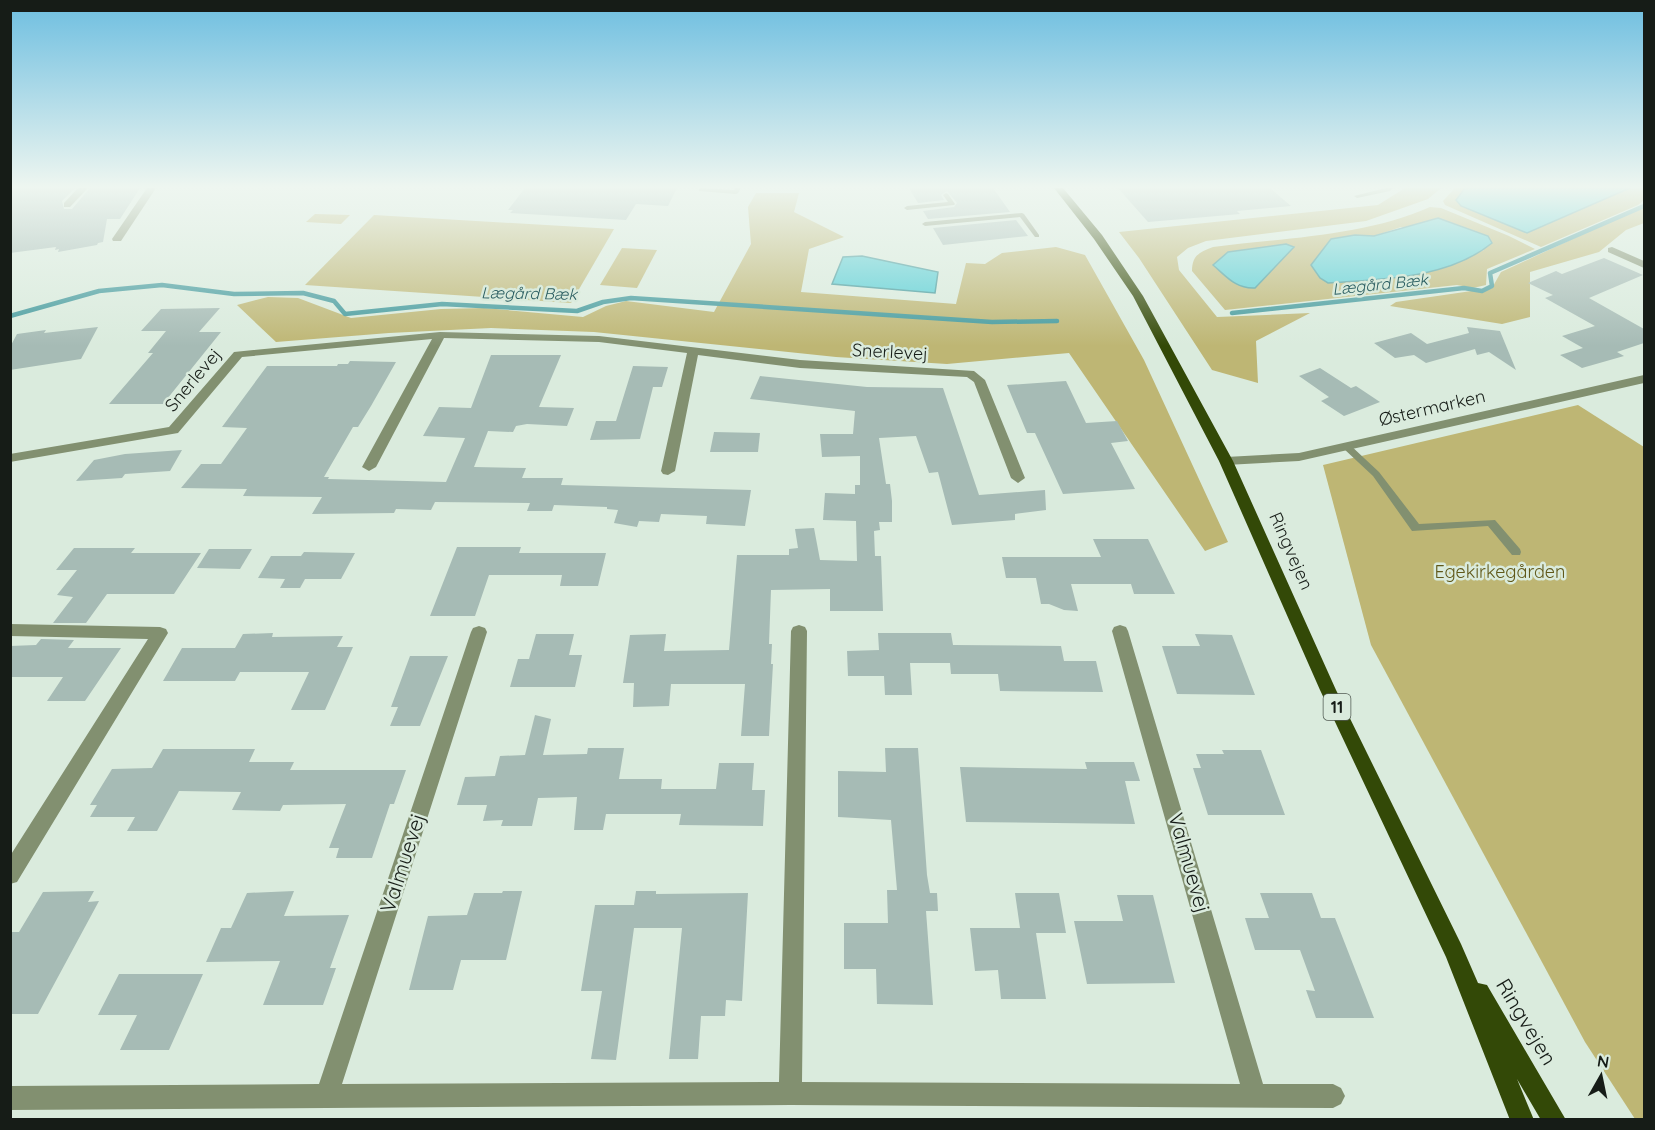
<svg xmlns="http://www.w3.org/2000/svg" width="1655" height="1130" font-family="Quicksand,sans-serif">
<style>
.green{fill:#beb674;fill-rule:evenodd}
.water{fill:#56ced5;stroke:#43999c;stroke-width:1.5}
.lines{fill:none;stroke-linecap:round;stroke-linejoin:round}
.stream{stroke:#43999c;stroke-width:4.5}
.building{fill:#a6bbb5}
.lane{fill:#829070;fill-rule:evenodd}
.street{fill:#829070;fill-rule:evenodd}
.primary{fill:#334907;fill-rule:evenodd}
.labels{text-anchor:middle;stroke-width:5;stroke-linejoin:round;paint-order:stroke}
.far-water-label{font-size:16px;font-style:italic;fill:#2b5e61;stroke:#daebdd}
.shield{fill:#daebdd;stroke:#515a52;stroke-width:1.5}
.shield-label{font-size:16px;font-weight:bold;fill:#161c17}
.street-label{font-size:18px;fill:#161c17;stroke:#daebdd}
.park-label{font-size:18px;fill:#605819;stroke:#daebdd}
.near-street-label{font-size:21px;fill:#161c17;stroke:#daebdd}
</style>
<rect width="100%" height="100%" fill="#daebdd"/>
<g class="green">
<path d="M1405 188H1441L1428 199 1366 221 1206 241 1188 248 1177 257 1179 270 1217 317 1310 313 1256 341 1258 383 1212 370 1139 258 1119 232 1378 205Z"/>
<path d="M1455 188H1465L1456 200 1644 188V200L1638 205 1541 247 1445 205 1443 201Z"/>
<path d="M756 193H799L794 212 844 237 809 249 801 292 956 304 966 263 985 264 1002 253 1056 247 1085 255 1144 360 1228 542 1205 551 1069 353 947 364 836 357 594 332 491 328 389 333 276 342 237 305 268 297 298 298 351 318 441 309 484 308 583 317 606 306 626 301 714 312 751 244 748 207Z"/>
<path d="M1644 206V223L1626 230 1599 252 1530 272V317L1502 324 1390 306 1396 302 1492 288 1501 272Z"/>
<path d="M1430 207 1441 208 1509 236 1535 249 1487 269 1486 285 1473 288 1457 285 1225 310 1192 271C1192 255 1200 252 1213 247 1283 238 1366 236 1430 207ZM1401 227 1484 250 1441 269 1387 279 1355 235 1374 236Z"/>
<path d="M315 214 350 215 341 224 306 222Z"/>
<path d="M374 215 614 229 571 303 305 285Z"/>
<path d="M622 248 657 250 637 288 600 285Z"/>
<path d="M1578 405 1644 447V1119H1635L1585 1042 1371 645 1323 465Z"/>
</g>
<g class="water">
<path d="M1465 188H1630L1527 233 1461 206 1456 200Z"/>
<path d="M1438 218 1488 236 1492 243C1448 279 1382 279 1328 283L1320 278 1311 265 1331 239 1355 235 1374 236Z"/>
<path d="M1286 244 1294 247 1255 288C1236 289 1227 277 1213 265L1228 252Z"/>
<path d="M862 256 938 272 935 293 832 284 843 257Z"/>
</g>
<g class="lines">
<g class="stream">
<path d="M1232 313 1464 288 1482 291 1492 286 1490 273 1644 206"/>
<path d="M10 316 99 291 162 285 234 294 303 293 334 301 345 314 442 304 577 311 603 302 631 298 992 322 1057 321"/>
</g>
</g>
<g class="building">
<path d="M19 188H75L62 201 64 209H72L90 188H140L120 219H107L103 242 98 243 97 245 58 252 59 249 55 250 56 247 10 253V189Z"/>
<path d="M525 188H677L668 206 636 204 626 220 510 213 513 210H508Z"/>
<path d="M909 188H993L1010 212 928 219 923 211 954 207 957 203 947 191 941 195 944 200 918 203Z"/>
<path d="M1118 188H1270L1291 206 1237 211 1240 214 1148 222Z"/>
<path d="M1016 220 1028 236 943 245 933 228Z"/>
<path d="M1604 258 1643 275 1589 298 1644 329V343L1617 352 1624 356 1582 368 1560 355 1583 348 1562 336 1595 326 1545 298 1553 295 1528 283 1556 271 1562 274Z"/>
<path d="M220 308 199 332H221L163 404H109L153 353H148L166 331H141L161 309Z"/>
<path d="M98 327 81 359 10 370V347L17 334 46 330 44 333Z"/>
<path d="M1467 327 1500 331 1516 370 1489 352 1477 355 1475 349 1426 363 1414 355 1395 358 1374 343 1411 333 1427 344 1469 333Z"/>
<path d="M491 355H561L539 407 574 408 567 426 527 424 516 426 513 432 488 431 474 467 526 468 522 478H563L561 485 751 490 745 526 706 524 707 516 661 514 659 522 639 521 637 527 614 523 618 510 607 509V507L554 505 552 511H527L530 503 435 502 431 510 396 509 394 513 312 514 322 497 243 496 247 489 181 488 201 464H221L247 428 222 427 267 366H337L338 364H348L350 361 396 362 371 406 358 427H353L324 477H329L328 479 446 482 465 438 423 436 439 407 471 408Z"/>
<path d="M633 366 668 367 662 387H653L640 439 590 440 596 421H616Z"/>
<path d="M1320 368 1351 388 1356 386 1380 402 1344 416 1321 401 1329 397 1299 376Z"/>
<path d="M760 376 867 387 943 388 979 495 1045 490 1046 510 1015 514V520L952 525 938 472 929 473 916 436 879 438 886 484H890L892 501V522H879L880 530 874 531 875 556H881L883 611H830V589L771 590 769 644H772L771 664H773L769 736H741L745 684H671L669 706 633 707 634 683H623L630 635 666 634 664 651 729 650 737 555H789V549L798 548 795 529 814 528 820 560 857 561 856 521 823 520 825 493 855 494V485H860V456L822 457 820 434H853L855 411 750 399Z"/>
<path d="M1066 381 1086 423 1117 421 1128 441 1111 443 1135 489 1063 494 1035 433H1027L1007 385Z"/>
<path d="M714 432 760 433 758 452H710Z"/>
<path d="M182 450 170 471 125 474 122 478 76 481 94 460 125 454Z"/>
<path d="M1093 539H1148L1175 594H1134L1131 584H1071L1078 611 1064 610 1049 604H1041L1036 578H1006L1002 557H1101Z"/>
<path d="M457 547H521L519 553H606L598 586H560L562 575H489L475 616H430Z"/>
<path d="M74 548H135L131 553H201L174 594H107L86 623H53L73 597 57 595 77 570H56Z"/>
<path d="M209 549H252L240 569 197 568Z"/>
<path d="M304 552 355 553 341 579H305L300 588H280L285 579 258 578 271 556H301Z"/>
<path d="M273 633 272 637 343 636 337 647H353L325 710H291L309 672H240L235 681H163L182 648H235L243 634Z"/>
<path d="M878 633H951L953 645 1061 646 1064 661H1096L1103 692 1000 691 998 674H951L950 663H910L912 695H885L884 676H848L847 651 879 650Z"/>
<path d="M536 634H574L569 655H582L575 687H510L518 659H529Z"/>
<path d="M1195 634 1232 635 1255 695 1177 694 1162 646H1200Z"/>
<path d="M41 639 74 640 68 648H121L85 701H47L63 677H10V646L36 645Z"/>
<path d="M410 656H448L420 726H390L398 707H391Z"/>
<path d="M535 715 551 719 543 755 587 754 588 748H624L619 779H662L661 789H716L719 763H754L752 790H765L763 826 679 825 681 814H606L603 830H574L577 797 538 798 532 826H501L503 820 483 821 487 805H457L465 777 495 776 500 756 525 755Z"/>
<path d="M885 748H918L927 875 930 893H937L938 911H926L933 1005 877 1004 876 969H844V923H888L887 890H897L891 820 838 817V771L886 772Z"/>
<path d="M163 749H255L249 762H294L290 770H406L394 804H390L372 858H336L339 848H329L346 804 283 805 280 811 232 810 241 792 179 791 157 831H127L135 817H90L97 805H90L112 769 152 768Z"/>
<path d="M1222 750H1261L1285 815H1208L1193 768H1201L1196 754H1224Z"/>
<path d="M1085 762H1134L1140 781H1125L1135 824 966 822 960 767 1087 769Z"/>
<path d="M94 891 88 902 99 901 38 1014H10V932H19L43 892Z"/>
<path d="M294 891 284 916 349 915 330 968H336L323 1005H263L280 961 206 962 221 928H231L247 893Z"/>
<path d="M503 891H522L506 960H461L453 990H409L428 916 467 915 474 893H502Z"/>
<path d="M636 891H656V894L748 893 742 1001 726 1000 725 1016H701L698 1059H669L682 928H634L616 1060 591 1059 602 991H581L595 905H634Z"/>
<path d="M1015 893H1059L1066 933H1036L1046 999H1001L998 970 975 971 970 928H1020Z"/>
<path d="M1260 893H1312L1321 918H1335L1374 1018H1316L1306 990 1315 991 1300 950H1255L1245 918H1269Z"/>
<path d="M1117 895H1153L1175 983 1087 984 1074 921H1123Z"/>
<path d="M119 974H203L169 1050H120L137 1015H98Z"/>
</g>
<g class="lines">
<g class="lane">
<path d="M701 188 734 190 735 188H741L738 193 736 194 699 191V189Z"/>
<path d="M1386 188H1393L1390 191 1357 198 1354 196Z"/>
<path d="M946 193 948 194 955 204 954 205 907 210 904 208 907 206 948 202 943 195Z"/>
<path d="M1022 213 1024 214 1039 235V237H1035L1020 217 925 226 922 224 925 222Z"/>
<path d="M1346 443 1349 444 1379 472 1419 524 1495 520 1520 549 1521 552 1520 555H1512L1488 526 1412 531 1373 476 1343 448 1341 446 1343 444Z"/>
</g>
<g class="street">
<path d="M78 188H88L70 207H64V203Z"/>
<path d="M147 188H156L121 241H113L112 239Z"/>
<path d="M1612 247 1644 261V268L1608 252V248Z"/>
<path d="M440 332 599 336 800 360 974 371 985 380 1025 478 1018 483 1011 478 974 382 967 377 800 368 698 355 675 471 668 475 663 474 661 471 687 353 599 342 444 338 376 467 369 471 362 467 432 339 242 357 178 433 10 462V454L169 427 234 352Z"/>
<path d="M1644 375V383L1299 461 1226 465 1219 461 1226 457 1299 453Z"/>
<path d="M10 624 160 627 166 629 168 633 17 882 10 884V856L148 639 10 636Z"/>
<path d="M799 625 805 627 807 631 802 1082 1240 1084 1112 631 1114 627 1120 625 1126 627 1128 631 1263 1084H1333L1341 1088 1345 1096 1341 1104 1333 1108 790 1105 10 1110V1086L319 1084 471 632 473 628 479 626 485 628 487 632 342 1084 779 1082 791 631 793 627Z"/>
</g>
<path class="primary" d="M1054 188H1063L1102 235 1143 296 1233 461 1336 690 1461 944 1478 983 1487 985 1566 1120H1541L1517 1079 1534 1120H1510L1446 957 1320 690 1219 461 1133 296 1094 239Z"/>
</g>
<linearGradient id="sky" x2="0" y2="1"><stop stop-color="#6dbee0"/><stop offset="0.54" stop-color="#eef6f0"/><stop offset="1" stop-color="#eef6f0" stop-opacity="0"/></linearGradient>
<rect width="1655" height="346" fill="url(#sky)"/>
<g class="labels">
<g class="far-water-label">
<text transform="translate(1380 284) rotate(-6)" y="6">Lægård Bæk</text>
<text transform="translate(529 293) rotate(1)" y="6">Lægård Bæk</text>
</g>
<rect class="shield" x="1323.5" y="694" width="27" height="26" rx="4.5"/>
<g class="shield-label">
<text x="1337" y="713">11</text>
</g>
<g class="street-label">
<text transform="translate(890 352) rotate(3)" y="6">Snerlevej</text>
<text transform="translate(193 380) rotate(-50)" y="6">Snerlevej</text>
<text transform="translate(1432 408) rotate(-13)" y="6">Østermarken</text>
<text transform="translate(1291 551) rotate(66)" y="6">Ringvejen</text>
</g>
<g class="park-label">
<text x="1500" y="578">Egekirkegården</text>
</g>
<g class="near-street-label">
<text transform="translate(403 863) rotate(-72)" y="7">Valmuevej</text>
<text transform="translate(1189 863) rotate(74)" y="7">Valmuevej</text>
<text transform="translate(1526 1022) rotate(59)" y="7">Ringvejen</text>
</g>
</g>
<rect width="1655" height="1130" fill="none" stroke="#161c17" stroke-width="24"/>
<g transform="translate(1601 1076) rotate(9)" stroke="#daebdd" stroke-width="4.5" paint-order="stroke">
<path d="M0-4.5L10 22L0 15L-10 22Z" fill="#161c17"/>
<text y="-9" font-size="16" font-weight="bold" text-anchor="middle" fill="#161c17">N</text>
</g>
</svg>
